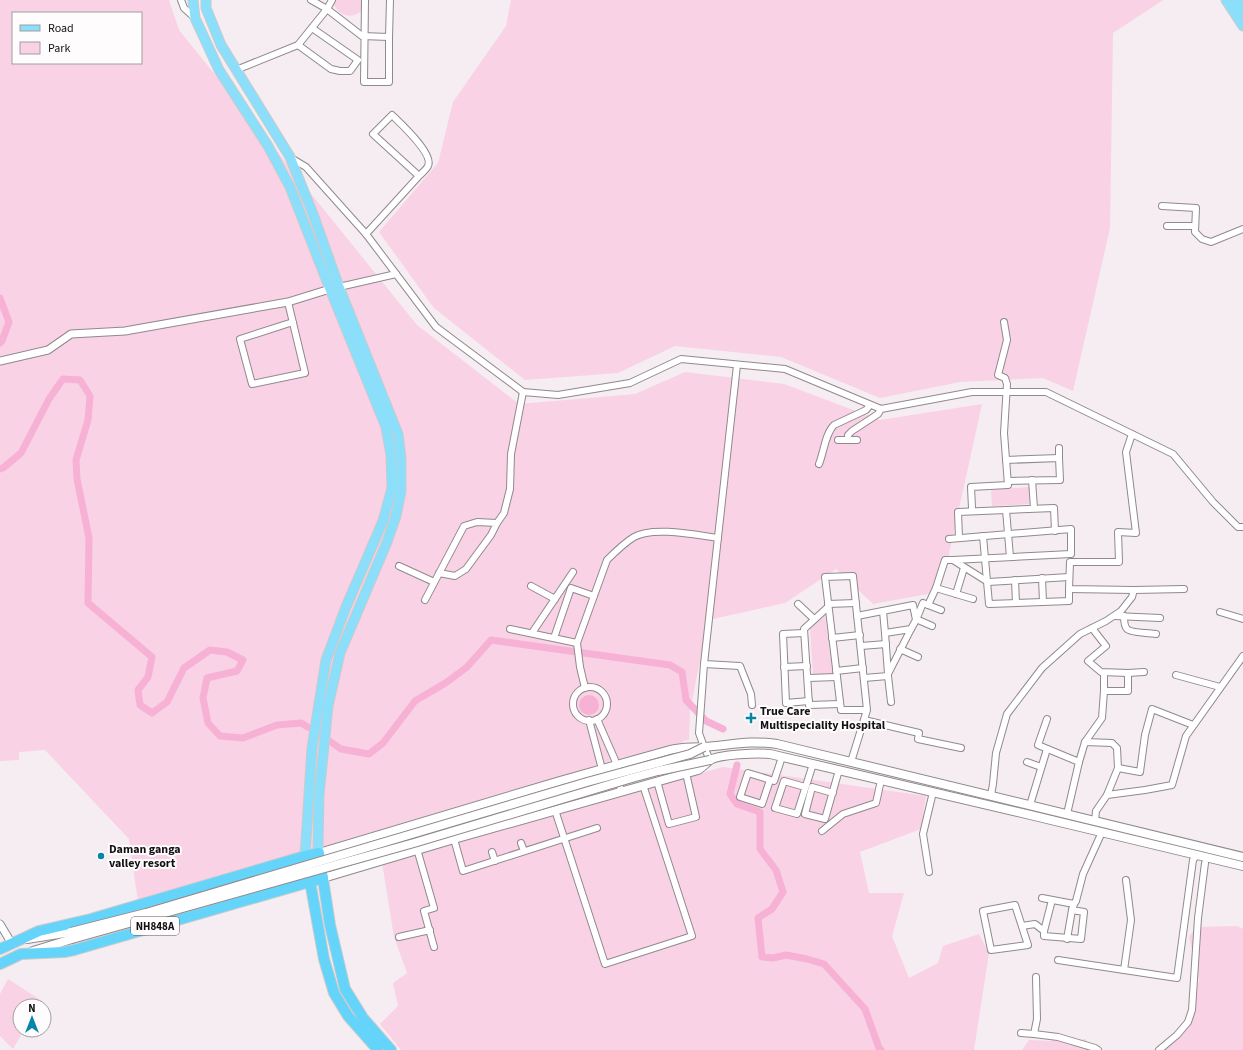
<svg xmlns="http://www.w3.org/2000/svg" width="1243" height="1050" font-family="'Source Sans 3',sans-serif">
<style>
.green{fill:#f9d2e5;fill-rule:evenodd}
.water{fill:#f6b1d4}
.lines{fill:none;stroke-linecap:round;stroke-linejoin:round}
.canal{stroke:#f6b1d4;stroke-width:7}
.minor-casing{stroke:#90898d;stroke-width:8}
.tertiary-casing{stroke:#90898d;stroke-width:9}
.secondary-casing{stroke:#90898d;stroke-width:10}
.primary-casing{stroke:#cbcbcb;stroke-width:11}
.trunk-casing{stroke:#cbcbcb;stroke-width:12}
.minor{stroke:#fff;stroke-width:6}
.tertiary{stroke:#fff;stroke-width:7}
.secondary{stroke:#fff;stroke-width:8}
.primary{stroke:#8bdffb;stroke-width:9}
.trunk{stroke:#64d4fa;stroke-width:10}
.secondary-bridge-casing{stroke:#90898d;stroke-width:10;stroke-linecap:butt}
.secondary-bridge{stroke:#fff;stroke-width:8}
.poi-dot{fill:#0586a9;stroke:#fffcfd;stroke-width:1.5}
.labels{text-anchor:middle;stroke-width:4;stroke-linejoin:round;paint-order:stroke}
.shield{fill:#fffcfd;stroke:#5a5859;stroke-width:1}
.shield-label{font-size:11px;font-weight:bold;fill:#141113}
.poi-label{font-size:12px;font-weight:bold;fill:#141113;stroke:#fffcfd;text-anchor:start}
</style>
<rect width="100%" height="100%" fill="#f5edf1"/>
<g class="green">
<path d="M0 0H169L179 30 417 325 519 404 635 394 685 372 784 384 880 420 982 404 947 563 928 594 873 604 836 569 785 603 708 620 690 711 689 740 683 741 682 745 615 760 402 823 138 902 129 839 45 750 19 752V760L0 761ZM13 13H141V63H13Z"/>
<path d="M336 0H361V11C355 17 346 17 339 12 337 10 335 6 333 4Z"/>
<path d="M511 0H1163L1113 33 1110 228 1073 391 1043 378 960 382 880 398 781 357 675 346 618 373 525 380 434 308 379 232 438 163 453 102 506 26Z"/>
<path d="M1029 487 1030 504 992 506 991 490Z"/>
<path d="M825 616 833 674 813 676 810 628Z"/>
<path d="M723 767 926 796 921 829 860 852 869 893H904L892 936 909 978 938 963 943 946 979 934 989 953 974 1050H401L380 1024 398 1006 393 983 407 973 394 937 382 862Z"/>
<path d="M1237 926 1243 929V1050H1159L1189 1023 1199 980 1189 937 1196 927Z"/>
<path d="M8 979 42 1001 39 1006H20V1030H24L13 1049 0 1036V994Z"/>
<path d="M1085 1039 1095 1050H1022L1029 1040 1049 1041Z"/>
</g>
<circle class="water" cx="589" cy="705" r="10"/>
<g class="lines">
<g class="canal">
<path d="M0 298 9 322 2 341 0 343"/>
<path d="M0 469 3 468 21 453 49 399 63 379 80 380 90 396 88 420 76 460 77 479 89 538 88 603 152 657 148 677 138 690 140 705 152 713 167 702 184 668 210 650 227 652 243 660 237 671 207 678 203 698 208 723 220 736 243 738 277 725 301 723 318 733 341 749 369 754 383 743 415 701 447 682 467 667 491 640 670 665 682 672 686 700 706 721 723 729"/>
<path d="M737 765 730 794 737 804 760 812V849L776 870 783 892 772 909 758 918 762 957 773 958 786 955 807 959 824 964 865 1009 879 1048 881 1050"/>
</g>
<g class="minor-casing">
<g id="minor">
<path d="M181 0 184 8 195 18"/>
<path d="M311 0 327 9 362 36 389 37 390 0"/>
<path d="M365 0 364 82H389V37"/>
<path d="M298 45 331 69 340 71H350L358 60 312 28"/>
<path d="M236 70 298 45 327 9 332 0"/>
<path d="M291 158 306 167 366 234 436 327 523 392 558 395 630 383 681 359 785 369 881 409 972 392H1046L1173 454 1213 502 1238 527H1243"/>
<path d="M1162 206 1196 208 1195 232 1202 239 1211 242 1243 229"/>
<path d="M1167 226H1195"/>
<path d="M366 234 419 176 373 134 392 115C401 124 434 154 428 166 426 170 422 173 419 176"/>
<path d="M339 287 396 274"/>
<path d="M288 302 305 373 252 384 240 339 293 322"/>
<path d="M1132 434 1126 452 1136 533 1118 532 1119 562H1070L1069 589 1134 590"/>
<path d="M838 440H848"/>
<path d="M857 440H848V435L852 431 878 414 881 409"/>
<path d="M1059 448V458"/>
<path d="M1006 460 1059 458 1060 480 1008 481"/>
<path d="M819 464C824 452 825 434 834 425L866 410 870 405"/>
<path d="M1032 480 1034 508"/>
<path d="M972 508 971 487 1008 485 1004 433 1007 384 1005 378 998 375 1007 340 1004 322"/>
<path d="M1006 510 1010 557"/>
<path d="M497 523 504 513 510 489 511 454 523 392"/>
<path d="M983 536 989 604 1069 601V589"/>
<path d="M959 538 958 512 1054 508 1055 531"/>
<path d="M949 539 1071 529V554L953 560 988 582 1069 577"/>
<path d="M953 560H945L936 588 973 599"/>
<path d="M399 566 434 582"/>
<path d="M1042 578 1043 602"/>
<path d="M1015 580 1016 603"/>
<path d="M531 586 555 599"/>
<path d="M956 594 964 568"/>
<path d="M425 600 464 526 477 522 497 523 491 535 466 569 455 576 439 573"/>
<path d="M798 604 814 619"/>
<path d="M828 604 856 603"/>
<path d="M928 605 936 588"/>
<path d="M828 607 804 629 809 705 840 704"/>
<path d="M883 611 885 633"/>
<path d="M1220 612 1243 619"/>
<path d="M857 616 913 605 916 620 911 629"/>
<path d="M1115 616 1160 618"/>
<path d="M1124 616C1124 620 1124 626 1127 629 1131 633 1149 633 1156 634"/>
<path d="M916 619 932 626"/>
<path d="M916 620 923 603 941 610"/>
<path d="M510 629 577 643"/>
<path d="M532 633 573 572"/>
<path d="M804 633 783 634 786 703 809 701"/>
<path d="M554 638 571 588 594 596"/>
<path d="M832 638 860 635"/>
<path d="M861 646 886 644"/>
<path d="M900 649 918 657"/>
<path d="M704 664 740 666 751 694 752 705"/>
<path d="M784 667 807 666"/>
<path d="M836 671 863 668"/>
<path d="M1128 673 1144 672"/>
<path d="M1176 675 1220 687"/>
<path d="M888 676 891 702"/>
<path d="M808 678 837 677"/>
<path d="M864 678 888 676V674L885 633 911 629 888 674"/>
<circle cx="590" cy="704" r="17"/>
<path d="M585 688 580 667 577 643 607 560C615 552 624 543 634 537 653 526 696 535 718 538"/>
<path d="M1104 691V673"/>
<path d="M597 719 615 760 621 791"/>
<path d="M1047 719 1038 745 1079 762 1085 742 1112 743 1117 748 1118 768"/>
<path d="M589 720 603 773"/>
<path d="M864 720 919 733 918 739 961 748"/>
<path d="M1085 742 1102 718 1104 691H1128V673L1101 672 1088 661 1106 646 1092 628"/>
<path d="M710 760 704 747 699 733 704 664 737 365"/>
<path d="M851 762 867 710 853 576 825 577 841 710H867"/>
<path d="M1027 762 1041 767"/>
<path d="M770 780 762 804 740 797 748 773 774 781 782 757"/>
<path d="M657 781 669 824 696 817 686 773"/>
<path d="M805 787 784 781 775 808 797 814 813 764"/>
<path d="M833 793 812 787 805 814 825 819 839 770"/>
<path d="M991 795 993 784 996 753 1007 714 1042 668 1080 634 1106 621 1121 611 1132 597 1134 590 1184 589"/>
<path d="M1107 795 1118 768 1140 772 1145 735 1152 709 1193 725"/>
<path d="M1030 805 1047 749"/>
<path d="M555 810 605 964 692 936 643 785"/>
<path d="M1067 814 1079 762"/>
<path d="M1095 821 1096 811 1107 795 1145 790 1172 785 1186 736 1243 656"/>
<path d="M822 831 843 814 876 803 881 780"/>
<path d="M454 839 463 871 597 828"/>
<path d="M521 843 524 851"/>
<path d="M417 849 434 908 424 911 434 947"/>
<path d="M492 852 495 861"/>
<path d="M929 872 923 834 933 792"/>
<path d="M1042 898 1074 904 1076 901 1083 874 1102 832"/>
<path d="M1052 900 1044 931V936L1081 939 1084 912 1072 910 1074 904"/>
<path d="M1015 905 1028 945 991 950 983 911Z"/>
<path d="M1022 926 1035 924 1044 931"/>
<path d="M399 937 430 930"/>
<path d="M1067 939 1072 910"/>
<path d="M1058 960 1177 978 1193 860 1197 855"/>
<path d="M1124 970 1131 920 1126 880"/>
<path d="M1036 977 1037 1019 1034 1034 1058 1037 1095 1048 1098 1050"/>
<path d="M1021 1033 1034 1034"/>
<path d="M1159 1050 1177 1035 1188 1022 1192 1010 1198 918 1205 863"/>
</g>
</g>
<g class="tertiary-casing">
<g id="tertiary">
<path d="M0 361 48 350 71 334 125 331 288 302 330 289"/>
<path d="M0 924 12 944"/>
</g>
</g>
<g class="secondary-casing">
<g id="secondary">
<path d="M319 853 560 781 670 750C681 747 692 748 704 747 731 745 750 740 777 744L1243 857"/>
<path d="M323 878 454 839 698 770C703 767 706 763 710 760 720 754 758 753 770 754L1026 814 1243 866"/>
<path d="M27 939 71 932"/>
<path d="M33 951 72 939"/>
</g>
</g>
<g class="primary-casing">
<g id="primary">
<path d="M193 0 195 18 219 70 268 146 290 187 330 289 386 427 391 455 392 488 383 521 346 607 326 660 312 748 305 856"/>
<path d="M206 0V8L221 45 290 157 313 214 339 287 398 434 401 458V491L396 516 387 542 340 653 328 706 319 795 318 848 319 853"/>
<path d="M1226 0 1243 26"/>
<path d="M1236 0 1243 11"/>
</g>
</g>
<g class="trunk-casing">
<g id="trunk">
<path d="M309 876 324 959 334 993 348 1016 378 1050"/>
<path d="M0 949 39 931 91 919 305 856 319 853 330 925 345 989 363 1018 391 1050"/>
<path d="M0 964 21 954 64 952 74 950 323 878"/>
</g>
</g>
<use href="#minor" class="minor"/>
<use href="#tertiary" class="tertiary"/>
<use href="#secondary" class="secondary"/>
<use href="#primary" class="primary"/>
<use href="#trunk" class="trunk"/>
<g class="secondary-bridge-casing">
<g id="secondary-bridge">
<path d="M71 932 146 913 587 782 690 754 704 747"/>
<path d="M72 939 414 843 632 778 658 771 710 760"/>
</g>
</g>
<use href="#secondary-bridge" class="secondary-bridge"/>
</g>
<g class="poi-dot">
<path d="M749 712h4v4h4v4h-4v4h-4v-4h-4v-4h4z"/>
<circle cx="101" cy="856" r="4"/>
</g>
<g class="labels">
<rect class="shield" x="131" y="917" width="48" height="18" rx="3"/>
<g class="shield-label">
<text x="155" y="930">NH848A</text>
</g>
<g class="poi-label">
<text x="760" y="715">True Care<tspan x="760" dy="14">Multispeciality Hospital</tspan></text>
<text x="109" y="853">Daman ganga<tspan x="109" dy="14">valley resort</tspan></text>
</g>
</g>
<rect x="12" y="12" width="130" height="52" fill="#fffcfd" stroke="#a19e9f"/>
<rect x="20" y="25" width="20" height="6" fill="#8bdffb" stroke="#a19e9f"/>
<text x="48" y="32" font-size="12" fill="#141113">Road</text>
<rect x="20" y="42" width="20" height="12" fill="#f9d2e5" stroke="#a19e9f"/>
<text x="48" y="52" font-size="12" fill="#141113">Park</text>
<g transform="translate(32 1018)"><circle r="19" fill="#fffcfd" stroke="#a19e9f"/>
<path d="M0-3L7 15L0 10L-7 15Z" fill="#0586a9"/>
<text y="-6" font-size="11" font-weight="bold" text-anchor="middle" fill="#141113">N</text>
</g>
</svg>
